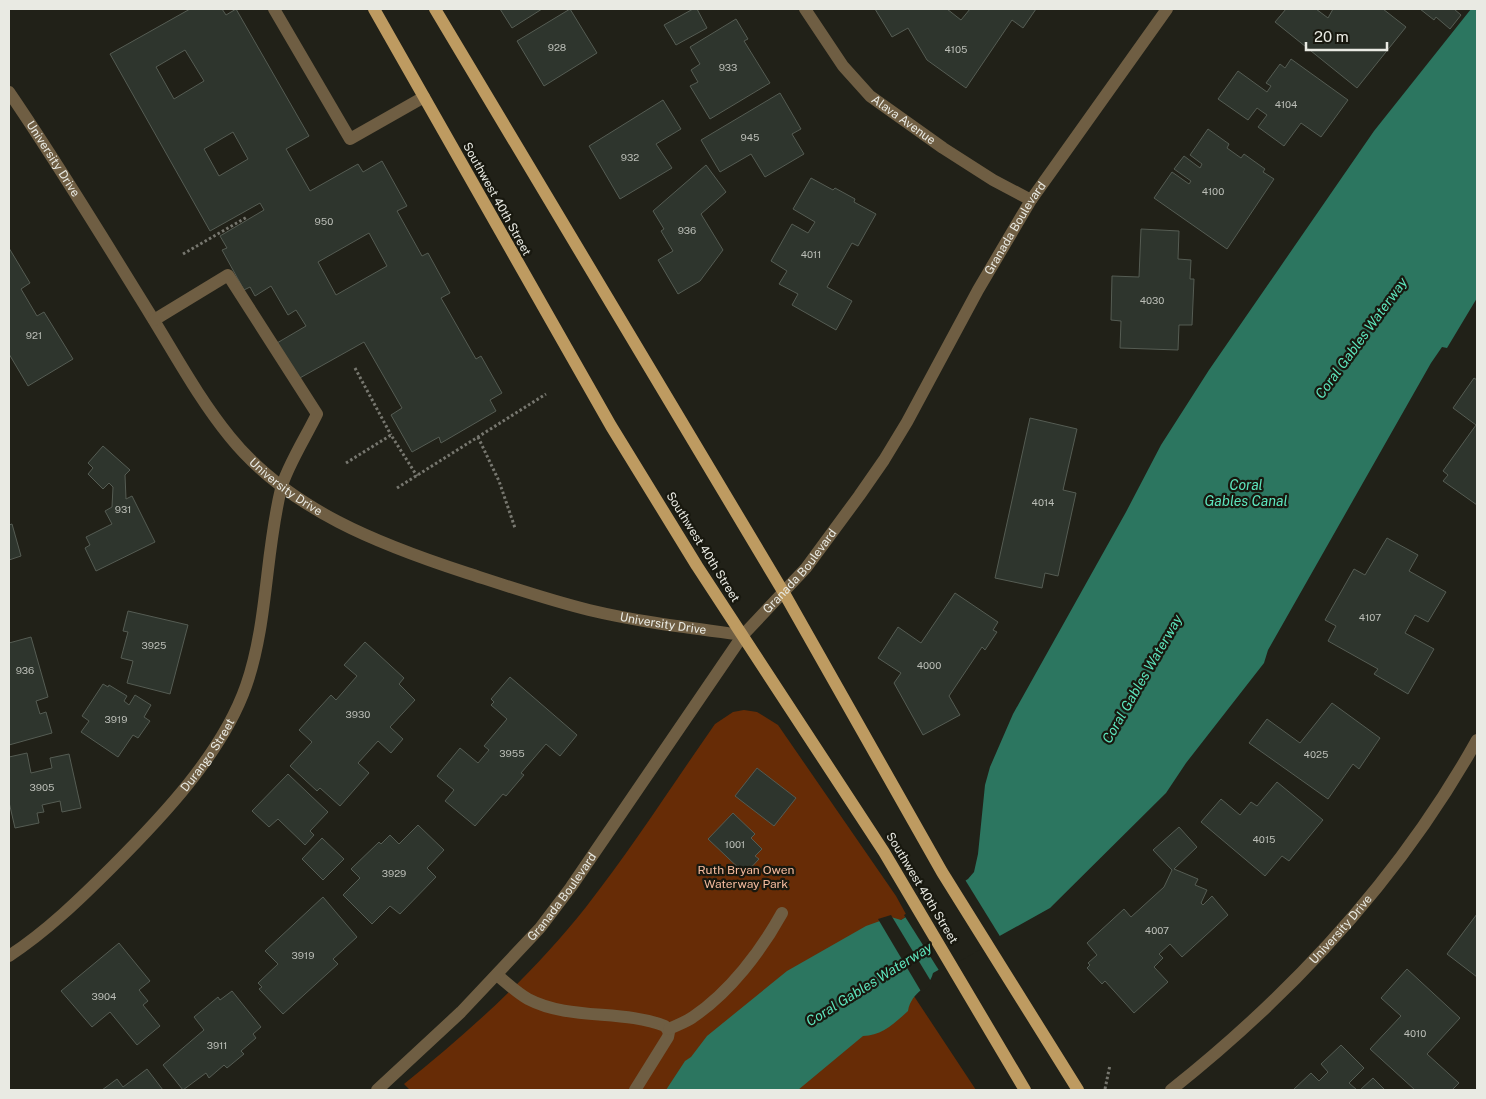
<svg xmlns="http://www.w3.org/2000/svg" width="1486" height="1099" font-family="'Public Sans',sans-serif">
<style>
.green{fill:#672c06}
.water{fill:#2c7660}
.pier{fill:#212118}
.building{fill:#2e352d;stroke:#555c53;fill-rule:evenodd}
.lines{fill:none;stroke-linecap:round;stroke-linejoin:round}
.path{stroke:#77776f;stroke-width:3;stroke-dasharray:2.5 2.5;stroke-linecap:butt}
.minor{stroke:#6f5e43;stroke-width:12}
.major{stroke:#be9b61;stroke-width:12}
.labels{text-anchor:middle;stroke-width:4.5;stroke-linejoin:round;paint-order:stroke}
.number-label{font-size:10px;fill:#babdb6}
.street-label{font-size:12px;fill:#e9eae3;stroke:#18180f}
.park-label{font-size:12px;fill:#f6bc9f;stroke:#18180f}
.water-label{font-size:14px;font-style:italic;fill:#5de5bd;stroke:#18180f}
</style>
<rect width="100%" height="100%" fill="#212118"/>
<path class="green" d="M744 710 757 712 778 725 896 896 907 916 901 920 869 928 976 1090H410L404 1084C470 1031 534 973 586 907 632 848 673 784 715 724L733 712Z"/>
<path class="water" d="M1471 9H1477V298L1447 348 1442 347 1431 363 1268 650 1264 663 1186 763 1166 793 1050 908 933 973C929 990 912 990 908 1011 895 1023 881 1036 863 1036L798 1090H666L685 1061 691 1057 707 1036 787 971 866 926 891 917 901 920 968 879 974 872 978 854 985 785 990 767 1013 714 1126 512 1161 445 1209 370 1374 131Z"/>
<g class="pier">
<path d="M964 878 1001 938 940 972 904 915Z"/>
<path d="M891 915 932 983 922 993 878 919Z"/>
</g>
<g class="building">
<path d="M190 9H222L226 15 236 9 309 136 286 149 310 191 358 164 363 172 382 161 407 206 397 211 422 256 428 253 450 293 441 298 476 359 481 356 502 393 490 400 496 411 441 443 439 437 412 452 391 415 402 408 364 342 298 379 277 343 306 326 296 310 288 315 271 286 255 296 250 287 244 290 222 250 227 248 220 236 264 210 260 203 210 231 110 54ZM185 50 204 81 174 99 156 67ZM233 132 248 159 219 176 204 149ZM369 233 387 266 336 295 318 262Z"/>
<path d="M500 9H542L512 28Z"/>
<path d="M570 9 597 53 544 86 517 41Z"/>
<path d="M693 9H697L707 28 676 45 664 25Z"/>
<path d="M875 9H947L961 20 970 9H1036L1023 28 1012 20 966 88 927 60 908 28 892 37Z"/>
<path d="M1286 9H1316L1328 18 1333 9H1383L1406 27 1357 88 1275 22Z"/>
<path d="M1420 9H1454L1461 15 1450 29 1436 17 1434 20Z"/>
<path d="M736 19 748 39 744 41 770 83 710 119 690 86 698 82 691 70 700 64 690 47Z"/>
<path d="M1291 59 1348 100 1321 137 1301 123 1284 146 1258 127 1267 115 1257 108 1248 120 1218 99 1238 71 1267 92 1271 86 1266 83 1280 64 1285 68Z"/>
<path d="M780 93 801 129 792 134 804 154 765 177 751 154 720 172 701 140Z"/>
<path d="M663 100 681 129 656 144 672 168 620 199 589 146Z"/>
<path d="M1208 129 1229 144 1227 148 1241 158 1244 154 1265 169 1263 172 1274 179 1227 249 1154 198 1172 172 1189 184 1191 181 1174 169 1184 156 1200 168 1202 164 1190 155Z"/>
<path d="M706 165 726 192 701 214 723 250 700 281 678 294 658 260 673 251 661 231 664 229 653 211Z"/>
<path d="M811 178 833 190 835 188 855 199 854 202 876 214 858 246 852 243 827 287 852 301 836 330 792 305 798 294 779 284 787 271 771 261 792 224 808 233 815 222 793 209Z"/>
<path d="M1141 229 1179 231 1178 259 1191 260 1190 279H1194L1192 325H1179L1178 350 1120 348 1121 321 1111 320 1112 276 1139 277Z"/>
<path d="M9 248 30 283 21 289 37 316 44 312 73 359 28 386 9 354Z"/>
<path d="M1474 378 1477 380V505L1443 481 1448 475 1443 471 1476 425 1453 408Z"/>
<path d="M1030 418 1077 429 1063 490 1076 493 1058 576 1045 573 1042 588 995 578Z"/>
<path d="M103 446 130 470 125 475 126 499 132 496 155 542 96 571 85 548 90 545 86 537 112 524 105 511 112 507 113 487 109 483 103 489 88 474 93 468 88 463Z"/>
<path d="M12 524 21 556 9 560V525Z"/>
<path d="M1387 538 1418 555 1409 571 1446 592 1428 622 1415 615 1405 633 1434 649 1408 694 1374 674 1378 669 1328 641 1336 626 1325 620 1354 569 1365 575Z"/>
<path d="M955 593 998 622 993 630 997 632 985 650 982 647 949 696 960 715 923 735 894 683 901 673 878 658 898 627 921 643Z"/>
<path d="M128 611 188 625 170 694 127 683 133 661 121 658 128 632 123 631Z"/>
<path d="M31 637 48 697 36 701 40 714 46 712 52 733 9 745V643Z"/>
<path d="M365 642 404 678 399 684 415 700 390 727 403 739 391 753 378 741 358 763 369 773 340 806 320 788 317 791 290 766 312 742 299 730 331 695 336 700 357 676 344 665Z"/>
<path d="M510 677 577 735 560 756 546 744 521 773 524 775 506 796 503 794 475 826 445 801 454 790 437 776 460 748 478 763 489 750 484 746 507 719 491 705 494 702 491 699Z"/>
<path d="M103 684 108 687 109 685 127 696 124 701 129 705 135 695 151 705 144 717 150 721 138 738 133 735 118 757 81 732 89 721 82 716Z"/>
<path d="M1332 703 1380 738 1359 769 1353 764 1328 799 1249 743 1267 719 1300 743Z"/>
<path d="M27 753 31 773 52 768 50 758 69 754 81 808 62 812 60 801 42 805 44 812 37 813 39 823 15 828 9 802V757Z"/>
<path d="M757 768 796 798 774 826 735 796Z"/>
<path d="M288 774 328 812 310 831 314 835 305 845 278 819 269 827 252 811Z"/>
<path d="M1277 782 1323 820 1289 861 1282 856 1265 876 1201 822 1221 799 1240 815 1251 802 1257 806Z"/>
<path d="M733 813 755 834 751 838 762 849 755 856 759 859 745 874 708 839Z"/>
<path d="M418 825 444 850 427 868 436 877 400 914 390 906 372 924 343 895 360 878 351 869 379 842 381 844 390 835 399 844Z"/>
<path d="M1179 827 1197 847 1174 869 1198 879 1195 885 1207 890 1201 903 1203 905 1212 896 1228 915 1182 957 1170 944 1159 954 1163 958 1154 967 1168 982 1134 1013 1105 981 1102 984 1087 968 1090 965 1088 963 1097 955 1087 943 1124 909 1131 917 1164 887 1172 870 1153 850Z"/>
<path d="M322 838 344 859 323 880 302 859Z"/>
<path d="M323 897 357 937 333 959 338 964 283 1014 259 989 262 987 258 983 278 964 265 951Z"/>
<path d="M1477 914V977L1447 954Z"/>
<path d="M119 943 150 981 139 990 148 1001 143 1005 160 1026 137 1045 110 1012 92 1027 61 991Z"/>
<path d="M1407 969 1460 1018 1427 1054 1459 1083 1452 1090H1415L1370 1049 1401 1016 1381 998Z"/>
<path d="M232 991 261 1027 253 1034 256 1038 241 1051 244 1054 227 1068 224 1065 209 1078 206 1073 183 1090 163 1065 204 1030 194 1017 218 997 220 1000Z"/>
<path d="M1341 1045 1364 1068 1349 1083 1357 1090H1293L1311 1073 1319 1081 1328 1072 1321 1064Z"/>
<path d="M147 1069 163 1090H102L117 1079 123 1087Z"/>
<path d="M1373 1078 1385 1090H1360Z"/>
</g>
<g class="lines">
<g class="path">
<path d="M183 254 247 217"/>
<path d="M355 368 391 435"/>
<path d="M478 437 499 481 515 528"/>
<path d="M346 463 391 435 417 476"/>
<path d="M397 488 546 394"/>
<path d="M1105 1089 1110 1065"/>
</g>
<g class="minor">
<path d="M274 9 350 139 424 97"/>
<path id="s1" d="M805 9 843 66 870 96 943 148 993 180 1031 200"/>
<path id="s2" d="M9 92C59 165 104 240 150 314 176 356 199 399 230 437 289 510 381 545 467 573 507 586 548 600 589 610 639 622 691 628 743 635"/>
<path id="s3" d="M9 956C47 931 80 899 112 867 162 817 222 754 246 686 268 623 265 554 281 489 286 468 307 435 317 414L228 275 154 320"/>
<path d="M497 975C507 983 517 993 528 999 570 1021 622 1009 665 1026L669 1032 668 1037 635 1090"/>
<path d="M669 1029C677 1025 686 1022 693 1017 730 992 761 951 782 913"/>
<path id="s4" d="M377 1090 461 1012 540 928 571 887 743 635 806 568 859 496 884 460 907 422 978 290 1031 200 1167 9"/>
<path id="s5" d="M1171 1090C1293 993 1401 876 1477 740"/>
</g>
<g class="major">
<path d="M374 9 611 426 697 566 884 852 1025 1090"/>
<path d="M435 9 784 593 942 872 1078 1090"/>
</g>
</g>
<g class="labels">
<g class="number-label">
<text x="557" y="51">928</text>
<text x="956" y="53">4105</text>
<text x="728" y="71">933</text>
<text x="1286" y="108">4104</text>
<text x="750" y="141">945</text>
<text x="630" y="161">932</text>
<text x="1213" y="195">4100</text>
<text x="324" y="225">950</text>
<text x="687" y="234">936</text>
<text x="811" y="258">4011</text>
<text x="1152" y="304">4030</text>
<text x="34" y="339">921</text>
<text x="1043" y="506">4014</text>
<text x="123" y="513">931</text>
<text x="1370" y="621">4107</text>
<text x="154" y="649">3925</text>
<text x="929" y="669">4000</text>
<text x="25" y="674">936</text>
<text x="358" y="718">3930</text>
<text x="116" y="723">3919</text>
<text x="512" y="757">3955</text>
<text x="1316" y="758">4025</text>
<text x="42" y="791">3905</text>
<text x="1264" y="843">4015</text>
<text x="735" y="848">1001</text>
<text x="394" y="877">3929</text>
<text x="1157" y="934">4007</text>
<text x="303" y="959">3919</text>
<text x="104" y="1000">3904</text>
<text x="1415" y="1037">4010</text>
<text x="217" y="1049">3911</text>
</g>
<g class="street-label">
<text dy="4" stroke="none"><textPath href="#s1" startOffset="150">Alava Avenue</textPath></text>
<text dy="4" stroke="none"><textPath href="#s2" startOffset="80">University Drive</textPath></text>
<text transform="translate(497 199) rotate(61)" y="4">Southwest 40th Street</text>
<text dy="4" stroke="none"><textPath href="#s4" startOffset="1078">Granada Boulevard</textPath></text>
<text dy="4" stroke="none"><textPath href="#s2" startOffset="485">University Drive</textPath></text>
<text transform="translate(703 547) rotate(58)" y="4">Southwest 40th Street</text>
<text dy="4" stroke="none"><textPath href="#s4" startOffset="672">Granada Boulevard</textPath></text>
<text dy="4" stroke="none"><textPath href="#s2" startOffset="890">University Drive</textPath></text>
<text dy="4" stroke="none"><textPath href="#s3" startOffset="284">Durango Street</textPath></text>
<text transform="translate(922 888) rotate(59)" y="4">Southwest 40th Street</text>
<text dy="4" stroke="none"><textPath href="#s4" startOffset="268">Granada Boulevard</textPath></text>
<text dy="4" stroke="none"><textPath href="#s5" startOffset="234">University Drive</textPath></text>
</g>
<g class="park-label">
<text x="746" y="874">Ruth Bryan Owen<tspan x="746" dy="14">Waterway Park</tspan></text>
</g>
<g class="water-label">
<text transform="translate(1361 338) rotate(-54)" y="5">Coral Gables Waterway</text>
<text x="1246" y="490">Coral<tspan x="1246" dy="16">Gables Canal</tspan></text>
<text transform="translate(1142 679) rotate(-60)" y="5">Coral Gables Waterway</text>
<text transform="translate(869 984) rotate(-32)" y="5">Coral Gables Waterway</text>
</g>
</g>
<rect width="1486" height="1099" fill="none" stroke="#e9eae3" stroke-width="20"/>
<path d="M1306 42v8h81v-8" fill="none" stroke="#e9eae3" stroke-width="2.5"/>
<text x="1314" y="42" font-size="15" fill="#e9eae3" stroke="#18180f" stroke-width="4" paint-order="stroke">20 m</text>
</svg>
